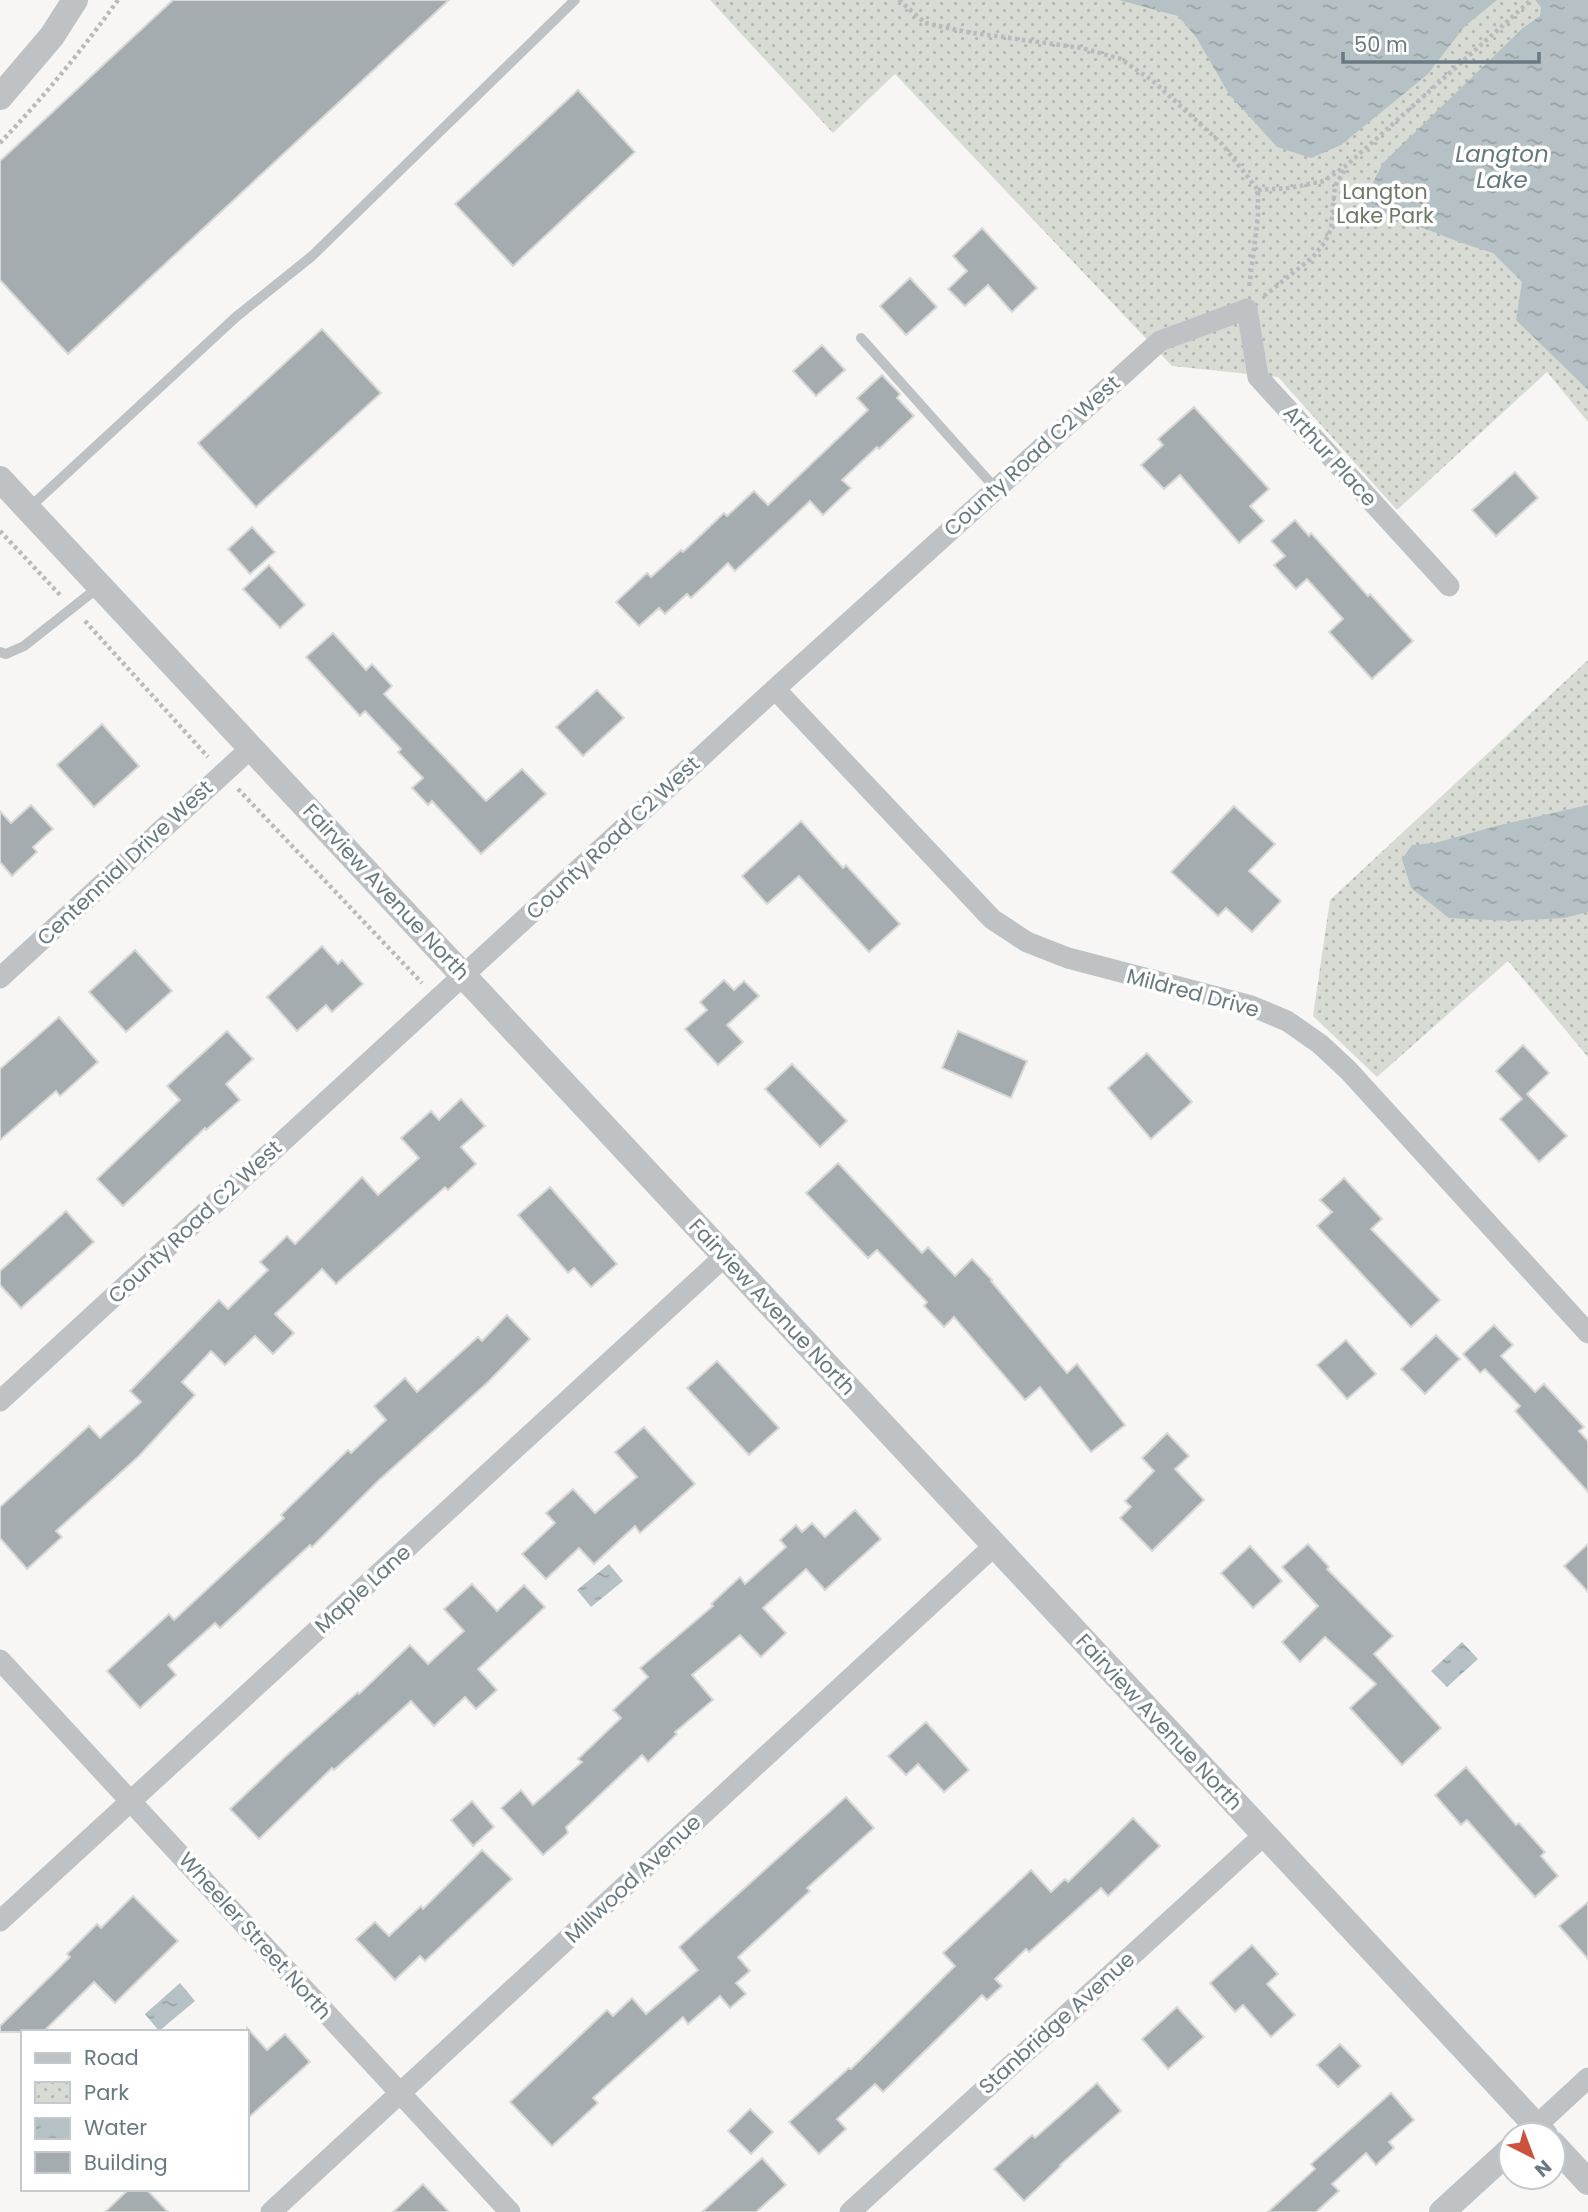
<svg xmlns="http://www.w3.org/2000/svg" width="1588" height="2212" font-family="Poppins,sans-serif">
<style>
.park{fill:url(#park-dots)}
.water{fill:url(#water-ripples)}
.building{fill:#a4acb0;stroke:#d8d8d6;stroke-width:2}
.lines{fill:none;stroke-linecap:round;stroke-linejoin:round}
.path{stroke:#b8bbbd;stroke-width:4.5;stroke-dasharray:3.5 3.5;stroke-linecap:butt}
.service{stroke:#bec2c5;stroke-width:10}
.minor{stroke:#bec2c5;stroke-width:21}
.tertiary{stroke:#bec2c5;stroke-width:26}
.labels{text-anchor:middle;stroke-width:7;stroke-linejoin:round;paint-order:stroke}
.park-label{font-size:21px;fill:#6d7967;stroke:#fff}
.street-label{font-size:21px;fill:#697981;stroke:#fff}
.water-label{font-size:23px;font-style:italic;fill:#65797d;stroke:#fff}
</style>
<defs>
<pattern id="park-dots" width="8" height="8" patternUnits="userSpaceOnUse" patternTransform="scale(1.75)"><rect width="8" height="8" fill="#d7dbd4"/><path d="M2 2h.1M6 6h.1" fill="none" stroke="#b2b6b1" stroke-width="1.8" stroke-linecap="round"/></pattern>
<pattern id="water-ripples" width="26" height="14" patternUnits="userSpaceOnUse" patternTransform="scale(1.75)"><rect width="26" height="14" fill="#b5c1c4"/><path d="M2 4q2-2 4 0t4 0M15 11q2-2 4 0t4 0" fill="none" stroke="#97a2a5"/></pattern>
</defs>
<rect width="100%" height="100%" fill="#f7f6f4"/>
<g class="park">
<path d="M710 0H1588V422L1547 372 1397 510 1278 377 1172 366 895 74 833 133Z"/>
<path d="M1588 660V1057L1508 961 1377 1077 1313 1016 1330 900Z"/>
</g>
<g class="water">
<path d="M1119 0H1497L1464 27 1428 74 1341 145 1311 158 1277 147 1229 94 1196 37 1178 16Z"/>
<path d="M1535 0H1588V390L1516 320 1522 282 1493 253 1459 242 1362 204 1383 163 1523 28 1540 16 1541 7Z"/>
<path d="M1588 805V912L1564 918 1510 921 1449 918 1411 888 1402 859 1412 845 1435 843 1500 825Z"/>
<path d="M609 1564 623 1581 591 1607 577 1590Z"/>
<path d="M1462 1642 1478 1659 1447 1687 1431 1671Z"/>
<path d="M180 1983 195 2001 159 2031 145 2014Z"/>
</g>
<g class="building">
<path d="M173 0H449L68 354 0 280V161Z"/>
<path d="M578 90 635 152 513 266 455 204Z"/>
<path d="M982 228 1037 288 1012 312 988 285 965 306 948 289 967 271 953 256Z"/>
<path d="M910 278 937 307 906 335 880 306Z"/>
<path d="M322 329 381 393 256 507 198 443Z"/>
<path d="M822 345 845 370 816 396 793 371Z"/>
<path d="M882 375 900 394 897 398 914 416 879 449 877 447 842 480 851 488 823 515 810 501 735 571 728 563 691 598 687 594 665 614 659 608 639 626 616 602 647 573 651 577 681 550 683 552 724 513 727 516 754 491 768 505 868 410 857 398Z"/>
<path d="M1194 407 1269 489 1250 506 1264 521 1239 543 1180 475 1164 489 1141 465 1163 445 1158 439Z"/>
<path d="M1515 472 1538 498 1496 536 1472 510Z"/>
<path d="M1295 520 1309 536 1311 533 1368 596 1370 594 1413 641 1372 679 1329 632 1343 619 1307 579 1296 589 1274 565 1285 556 1271 541Z"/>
<path d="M252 527 275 552 250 574 228 549Z"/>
<path d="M269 565 305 605 280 628 243 589Z"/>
<path d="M333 633 366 670 372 664 392 686 384 694 486 801 522 769 546 794 481 854 432 801 428 805 412 788 423 778 398 752 401 749 365 711 360 716 306 657Z"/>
<path d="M597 690 624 718 583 756 556 727Z"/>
<path d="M102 724 139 766 94 807 57 765Z"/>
<path d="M31 805 53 829 33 847 37 852 12 876 0 862V811L11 823Z"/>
<path d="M1234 806 1275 844 1249 871 1281 901 1252 932 1226 908 1218 916 1171 872Z"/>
<path d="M801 821 843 868 846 865 900 924 869 952 799 876 767 904 742 876Z"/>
<path d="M322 946 338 964 342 960 363 984 332 1012 326 1005 297 1031 267 997Z"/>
<path d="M135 950 172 991 126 1032 89 992Z"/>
<path d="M724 980 734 990 744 981 759 996 727 1025 743 1042 718 1065 685 1029 707 1010 700 1002Z"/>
<path d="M59 1017 98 1062 60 1096 56 1091 0 1140V1069Z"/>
<path d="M227 1031 253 1059 226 1084 240 1100 206 1130 205 1128 123 1206 97 1179 180 1100 167 1086Z"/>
<path d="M958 1031 1027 1061 1011 1098 942 1068Z"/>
<path d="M1523 1045 1549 1073 1527 1094 1567 1136 1539 1162 1500 1119 1522 1099 1496 1071Z"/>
<path d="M1147 1053 1192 1102 1151 1139 1108 1088Z"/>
<path d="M792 1064 847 1121 820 1147 765 1089Z"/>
<path d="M461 1099 485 1126 461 1147 476 1164 448 1190 445 1187 336 1284 322 1269 275 1314 294 1333 273 1354 255 1336 225 1365 211 1351 182 1382 195 1395 139 1456 56 1531 62 1537 27 1569 0 1538V1507L89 1426 100 1438 141 1402 130 1391 219 1300 228 1309 268 1270 260 1262 287 1236 295 1244 362 1177 378 1195 419 1158 401 1138 431 1111 439 1120Z"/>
<path d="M838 1163 922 1253 928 1247 955 1276 972 1259 992 1280 991 1281 1067 1373 1077 1364 1125 1425 1091 1452 1040 1387 1025 1400 954 1317 944 1327 924 1306 927 1302 877 1250 868 1258 806 1193Z"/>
<path d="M1344 1178 1382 1219 1371 1229 1440 1300 1411 1327 1317 1226 1332 1212 1320 1200Z"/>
<path d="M550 1187 617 1264 591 1287 574 1268 568 1273 518 1215Z"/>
<path d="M66 1211 94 1242 21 1308 0 1285V1271Z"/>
<path d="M507 1315 530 1339 488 1382 378 1481 312 1547 310 1545 220 1628 215 1623 168 1665 176 1675 140 1708 107 1671 169 1614 174 1620 284 1518 281 1515 348 1450 351 1453 386 1420 374 1406 405 1378 417 1392 478 1337 482 1341Z"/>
<path d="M1494 1325 1513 1345 1501 1356 1535 1392 1544 1384 1584 1427 1579 1431 1588 1441V1492L1515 1411 1520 1406 1485 1369 1480 1373 1463 1354Z"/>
<path d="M1436 1335 1460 1359 1425 1394 1401 1369Z"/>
<path d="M1346 1340 1376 1374 1347 1399 1317 1365Z"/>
<path d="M717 1361 779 1428 749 1455 687 1388Z"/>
<path d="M644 1427 695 1484 640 1533 635 1526 594 1564 579 1548 546 1579 522 1554 555 1523 546 1513 573 1489 595 1513 637 1477 615 1452Z"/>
<path d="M1167 1433 1189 1456 1175 1469 1204 1500 1152 1551 1120 1518 1131 1507 1125 1501 1154 1471 1142 1458Z"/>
<path d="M855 1510 881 1539 825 1590 806 1569 763 1608 786 1633 761 1657 740 1635 692 1675 713 1700 675 1732 677 1734 648 1762 642 1755 566 1827 568 1833 543 1855 501 1808 521 1790 533 1805 582 1762 578 1759 621 1718 613 1710 648 1677 640 1668 713 1606 711 1604 740 1577 745 1584 786 1547 780 1540 796 1525 802 1532 812 1523 825 1537Z"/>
<path d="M1308 1544 1329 1567 1327 1569 1393 1636 1374 1654 1441 1728 1402 1765 1350 1708 1376 1684 1325 1637 1300 1662 1282 1642 1318 1606 1282 1567Z"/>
<path d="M1588 1544V1592L1564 1566Z"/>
<path d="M1250 1546 1282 1581 1253 1608 1221 1573Z"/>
<path d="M472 1584 497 1611 524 1585 545 1607 478 1669 497 1690 476 1709 465 1697 434 1726 411 1701 334 1770 332 1768 259 1839 230 1809 287 1755 358 1692 359 1694 410 1645 428 1664 464 1631 444 1609Z"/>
<path d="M926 1722 969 1770 944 1792 918 1764 906 1775 888 1756Z"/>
<path d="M1466 1767 1516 1825 1519 1823 1545 1852 1541 1856 1558 1876 1535 1897 1467 1820 1461 1825 1435 1795Z"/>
<path d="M846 1797 874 1828 807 1888 810 1891 738 1957 750 1971 736 1983 746 1994 730 2008 720 1996 688 2024 683 2017 593 2098 598 2103 552 2146 510 2102 607 2010 613 2016 632 1998 646 2014 698 1970 679 1947Z"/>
<path d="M472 1801 494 1827 473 1846 451 1820Z"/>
<path d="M1133 1818 1160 1846 1108 1896 1101 1888 1029 1952 1026 1949 995 1979 1002 1986 987 2000 982 1995 883 2092 875 2084 837 2119 846 2129 819 2154 789 2122 849 2068 851 2069 955 1966 943 1953 1031 1870 1051 1892 1065 1879 1068 1882Z"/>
<path d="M482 1850 512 1879 425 1961 420 1956 395 1980 356 1939 375 1922 389 1936 421 1906 423 1909Z"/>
<path d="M133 1896 178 1941 115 2003 94 1982 43 2032H0V2026L70 1957 67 1954 97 1924 101 1928Z"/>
<path d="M1588 1902V1959L1559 1926Z"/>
<path d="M1252 1945 1278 1974 1267 1984 1295 2015 1271 2037 1243 2005 1235 2012 1210 1983Z"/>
<path d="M1177 2007 1204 2037 1168 2069 1142 2039Z"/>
<path d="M247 2028 267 2050 285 2034 310 2062 247 2119Z"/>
<path d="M1340 2044 1361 2066 1338 2087 1317 2065Z"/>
<path d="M1097 2083 1121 2111 1060 2165 1061 2166 1024 2201 994 2169 1032 2135 1035 2138Z"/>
<path d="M1391 2093 1414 2120 1389 2142 1394 2148 1376 2165 1366 2153 1332 2184 1339 2191 1316 2212H1268L1315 2169 1311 2164Z"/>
<path d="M750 2109 773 2132 751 2154 728 2131Z"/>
<path d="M762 2158 786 2185 756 2212H702Z"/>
<path d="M423 2184 449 2212H393Z"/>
<path d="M129 2189H146L168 2212H105Z"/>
</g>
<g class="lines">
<g class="path">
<path d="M899 0 925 23 966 32 1082 48 1121 59 1153 81 1222 144 1258 190V217L1249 288"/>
<path d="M0 143C43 98 82 50 118 0"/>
<path d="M1258 190 1289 188 1324 181 1347 165 1531 0"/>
<path d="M1264 296 1313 257 1325 242 1331 229 1335 186 1345 169"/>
<path d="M0 531 62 597"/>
<path d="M85 621 208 757"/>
<path d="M238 789 422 983"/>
</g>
<g class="service">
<path d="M861 338 996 489"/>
<path d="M28 509 236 317 312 256 575 0"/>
<path d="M0 652 6 654 24 646 100 586"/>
</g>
<g class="minor">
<path d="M775 689 992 919 1027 942 1068 958 1251 1006 1287 1021 1320 1044 1348 1070 1588 1333"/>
<path d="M0 978 251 748"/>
<path d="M0 1401 775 689 1160 341 1247 309 1258 377 1449 586"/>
<path d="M0 1660 510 2212"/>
<path d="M0 1921 725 1256"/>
<path d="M1536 2126 1588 2078"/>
<path d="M271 2212 995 1545"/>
<path d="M850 2212 1264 1835"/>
</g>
<g class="tertiary">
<path d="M0 97 52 36 75 0"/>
<path d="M0 479 1545 2135"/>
<path d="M1553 2144 1588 2182"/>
<path d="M1442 2212 1511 2149"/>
</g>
</g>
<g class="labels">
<g class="park-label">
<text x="1385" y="199">Langton<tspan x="1385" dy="24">Lake Park</tspan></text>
</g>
<g class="street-label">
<text transform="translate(1032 456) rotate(-42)" y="7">County Road C2 West</text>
<text transform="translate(1330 456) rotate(48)" y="7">Arthur Place</text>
<text transform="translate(613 838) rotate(-43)" y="7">County Road C2 West</text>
<text transform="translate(125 863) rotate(-43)" y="7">Centennial Drive West</text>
<text transform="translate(386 892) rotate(47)" y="7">Fairview Avenue North</text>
<text transform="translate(1193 993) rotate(15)" y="7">Mildred Drive</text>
<text transform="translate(195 1222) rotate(-43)" y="7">County Road C2 West</text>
<text transform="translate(772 1307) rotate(47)" y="7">Fairview Avenue North</text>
<text transform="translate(363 1589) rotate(-42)" y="7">Maple Lane</text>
<text transform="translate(1159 1722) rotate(47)" y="7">Fairview Avenue North</text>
<text transform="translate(633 1879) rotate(-43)" y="7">Millwood Avenue</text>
<text transform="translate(255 1936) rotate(48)" y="7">Wheeler Street North</text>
<text transform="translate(1057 2023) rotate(-42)" y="7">Stanbridge Avenue</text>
</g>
<g class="water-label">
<text x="1502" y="162">Langton<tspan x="1502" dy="26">Lake</tspan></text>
</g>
</g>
<rect x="21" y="2030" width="228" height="161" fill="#ffffff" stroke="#c3c9cd" stroke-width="2"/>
<rect x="35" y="2053" width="35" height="10" fill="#bec2c5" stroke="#c3c9cd" stroke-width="2"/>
<text x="84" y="2065" font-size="21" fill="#697981">Road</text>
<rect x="35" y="2082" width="35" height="21" fill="url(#park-dots)" stroke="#c3c9cd" stroke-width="2"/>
<text x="84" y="2100" font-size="21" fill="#697981">Park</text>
<rect x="35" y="2118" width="35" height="21" fill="url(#water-ripples)" stroke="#c3c9cd" stroke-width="2"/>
<text x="84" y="2135" font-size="21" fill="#697981">Water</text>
<rect x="35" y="2152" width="35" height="21" fill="#a4acb0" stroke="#c3c9cd" stroke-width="2"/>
<text x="84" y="2170" font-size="21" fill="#697981">Building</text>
<g transform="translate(1532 2156) rotate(138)"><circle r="33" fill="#ffffff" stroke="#c3c9cd" stroke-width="2"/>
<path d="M0-5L12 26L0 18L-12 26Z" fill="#cd523d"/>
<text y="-10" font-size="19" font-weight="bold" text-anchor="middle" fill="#697981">N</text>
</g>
<path d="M1343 52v10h196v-10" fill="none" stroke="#697981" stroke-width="3.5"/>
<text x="1354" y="52" font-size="21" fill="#697981" stroke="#ffffff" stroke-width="5" paint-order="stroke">50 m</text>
</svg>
